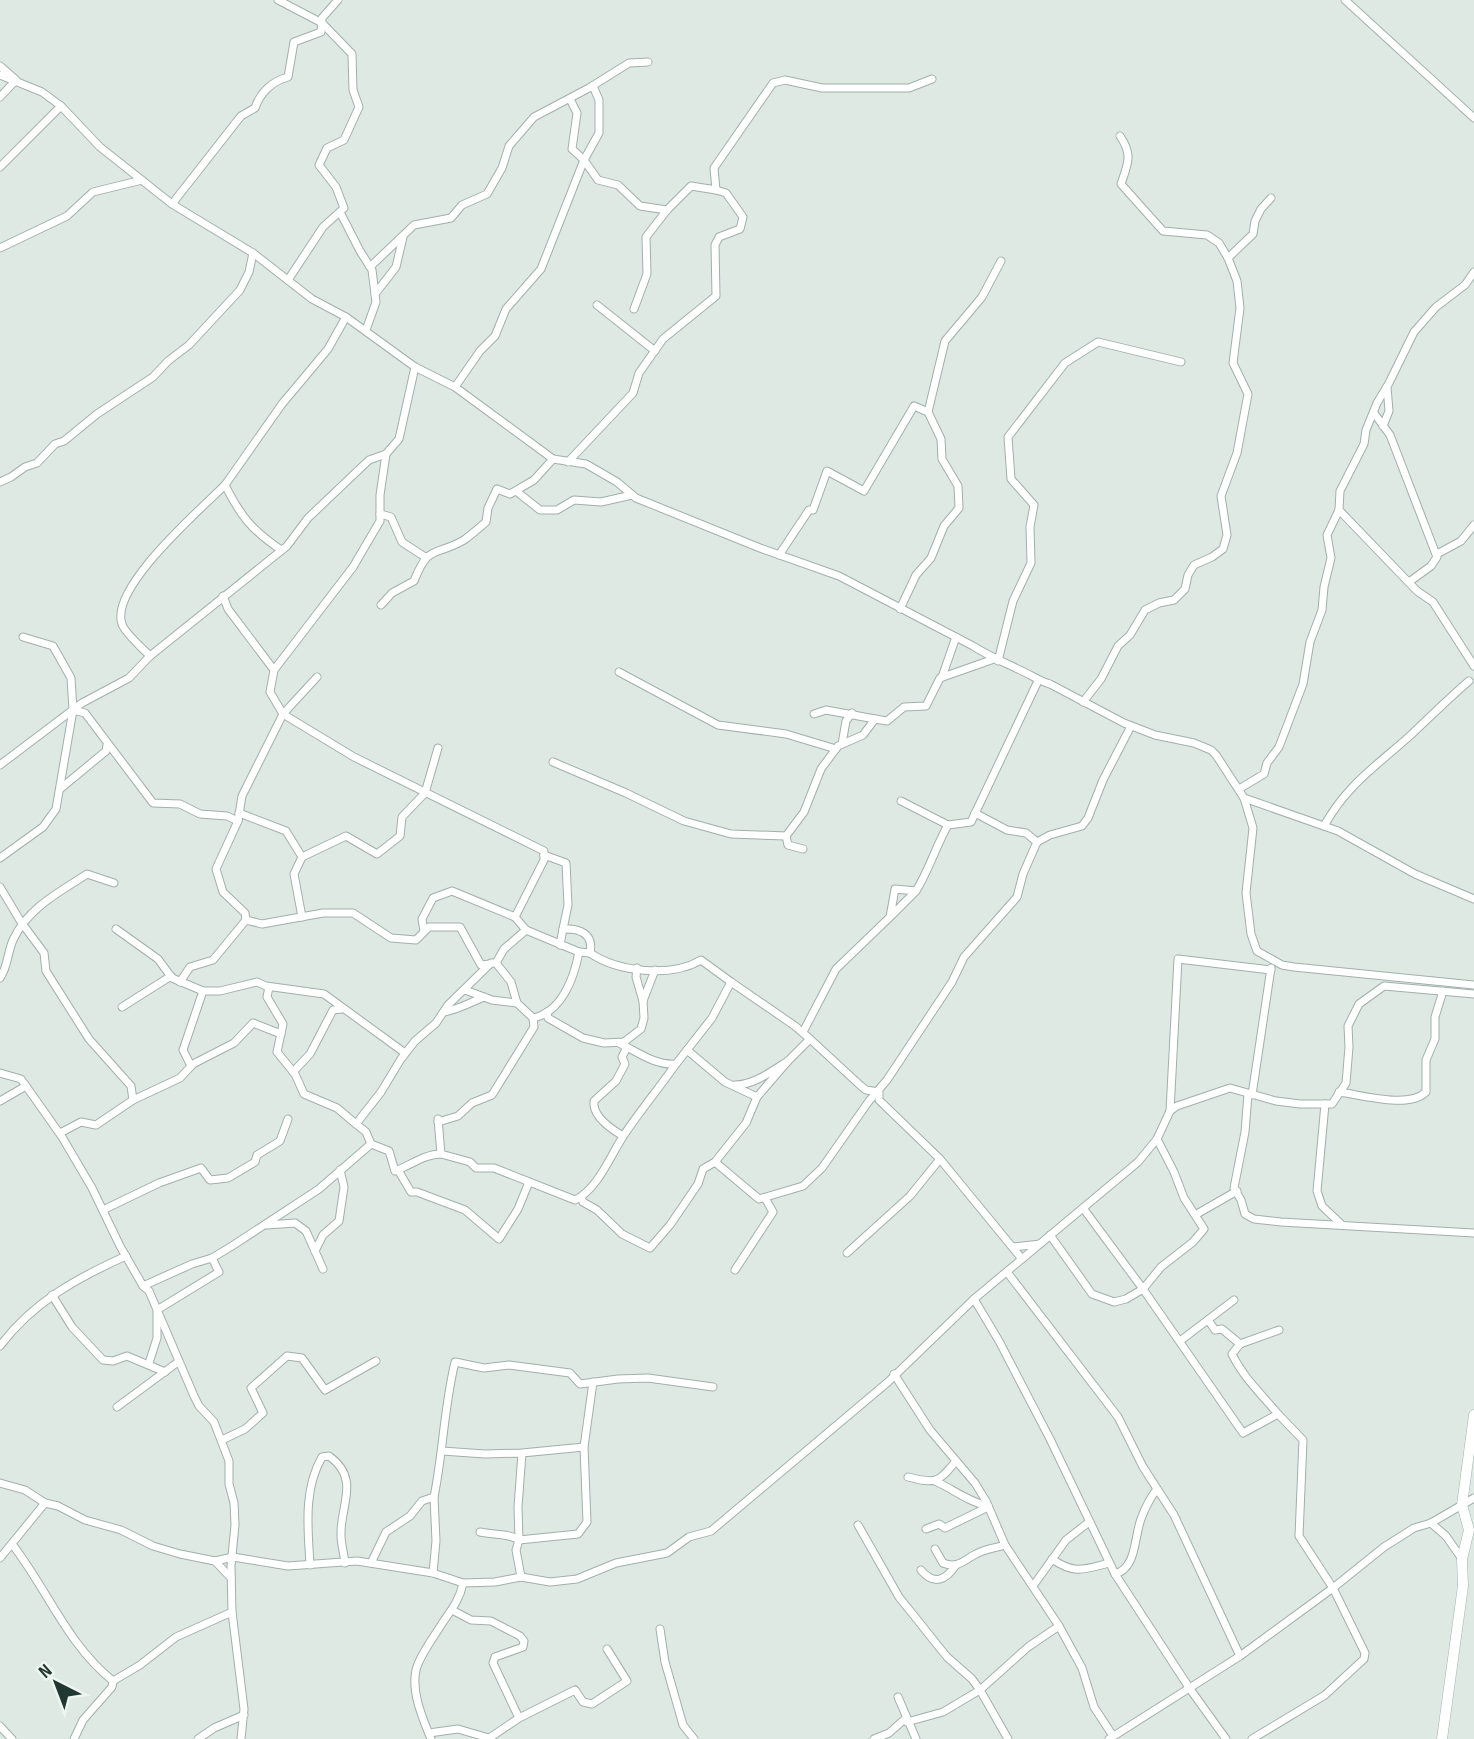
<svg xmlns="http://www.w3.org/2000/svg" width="1474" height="1739" font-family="'Sofia Sans Condensed',sans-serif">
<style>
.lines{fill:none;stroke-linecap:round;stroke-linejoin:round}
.street-casing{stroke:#a1b0ab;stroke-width:9}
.secondary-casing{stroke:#9eb5ac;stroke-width:11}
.street{stroke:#fff;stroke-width:7}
.secondary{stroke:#fff;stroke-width:10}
</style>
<rect width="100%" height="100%" fill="#dee9e4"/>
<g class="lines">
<g class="street-casing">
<g id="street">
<path d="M278 0 322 23 352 54 353 90 359 107 344 140 327 148 319 165 336 187 344 208 323 227 288 280"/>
<path d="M1345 0 1474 118"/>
<path d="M0 66 16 80 0 97"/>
<path d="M0 75 42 92 61 106 100 147 172 204 253 253 312 299 346 317 415 367 455 387 553 459 586 464 617 482 636 498 760 548 839 576 973 646C990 657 1006 663 1024 672 1033 676 1039 681 1050 684L1124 723 1155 735 1194 743 1211 750 1216 755 1244 798 1253 828 1246 893 1251 934 1257 951 1282 965 1294 967 1474 985"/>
<path d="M570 99 577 113 572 149 584 160 598 180 618 185 640 206 667 210"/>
<path d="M1120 136C1133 155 1128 163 1121 184L1163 231 1207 235 1219 243 1228 258"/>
<path d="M0 167 61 106"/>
<path d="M172 204 241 116 255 108C260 93 272 81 288 77L294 42 321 32 322 18 338 0"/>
<path d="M340 212 360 251 372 270 376 302 366 330"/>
<path d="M0 248 67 216 93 192 142 180"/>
<path d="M370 267 414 225 451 218 462 205 487 194 502 168 509 146 534 117 589 88 629 63 648 62"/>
<path d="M375 294 396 267 403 237"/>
<path d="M597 305 655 351"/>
<path d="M634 309 647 274 646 237 667 210 691 186 716 190 714 168 773 83 785 80 822 88H909L932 79"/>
<path d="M455 387 480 351 495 336 506 309 541 269 584 160 599 133V100L593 86"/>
<path d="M1374 413 1390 435 1437 557 1431 566 1409 582"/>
<path d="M1383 426 1389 411 1387 387"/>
<path d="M386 454 380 495V521L353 567 274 670 270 692 283 714 354 757 544 851V860L515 917"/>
<path d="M568 462 633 393 639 373 663 339 716 296 715 245 719 237 740 229 743 217 726 193 716 190"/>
<path d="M0 482 11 477 25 467 37 463 55 444 64 441 97 414 153 377 168 361 189 345 240 290 249 272 253 253"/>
<path d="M516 491 540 510H557L574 500 601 502 632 495"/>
<path d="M1339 510 1417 591 1433 602 1474 666"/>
<path d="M380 514 391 517 402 542 425 557"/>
<path d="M281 550C252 530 241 517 225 485L282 404 328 349 346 317"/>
<path d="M1437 554 1461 541 1474 525"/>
<path d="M779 555 809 510H813L827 471 864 491 914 406 928 412"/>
<path d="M223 596 228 609 274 670"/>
<path d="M381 605 392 593 414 581C429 543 435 557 464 540 471 535 479 528 486 522L488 508 497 489 510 494 534 480 553 459"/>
<path d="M900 609 916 575 931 558 944 526 959 508 958 486 942 459 941 439 928 412 945 341 982 297 1001 261"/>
<path d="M150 656C143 649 124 632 122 624 109 588 201 509 225 485"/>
<path d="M998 661 1013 601 1031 563 1030 527 1034 505 1011 479 1008 437 1065 363 1098 342 1181 362"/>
<path d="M619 672 718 725 786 734 836 749"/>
<path d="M942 677 956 637"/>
<path d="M1083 702 1101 679 1118 646 1130 635 1145 610 1159 603 1174 600 1185 589 1188 575 1194 565 1212 557 1223 549 1227 535 1221 496 1237 453 1248 394 1233 363 1240 308 1237 281 1228 258 1253 234 1255 221 1261 209 1271 198"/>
<path d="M73 710 85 713 153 803 180 804 200 814 227 816 238 821"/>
<path d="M814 714 826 710 875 719"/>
<path d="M842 744 846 721 852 713"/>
<path d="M553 762 626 793 684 821 731 834 786 836 804 812 821 769 838 746 863 735 875 719 887 721 904 707 926 706 940 678 994 659"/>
<path d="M0 765 82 703 129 678 150 656 287 546 308 518 369 460 386 454 399 439 415 367"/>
<path d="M60 789 106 751 107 745"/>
<path d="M1239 789 1264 774 1267 763 1279 747 1303 684 1310 642 1322 610 1324 587 1331 558 1327 535 1339 510 1340 491 1364 444 1366 430 1377 403 1389 383 1414 332 1436 307 1465 285 1474 272"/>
<path d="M1244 798 1338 831 1415 874 1474 899"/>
<path d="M901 801 948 825"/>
<path d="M239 813 286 831 302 857 294 874 302 917"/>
<path d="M1324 826C1347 784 1379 764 1413 733 1432 715 1449 698 1469 681"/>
<path d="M786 836 788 845 803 849"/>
<path d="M1037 842 1050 835 1082 826 1088 818 1103 780 1131 726"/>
<path d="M544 855 566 863 568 905 563 929"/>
<path d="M302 857 346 836 377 854 400 836 402 817 425 793 438 748"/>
<path d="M0 858 43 827 56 809 73 710 71 678 53 646 23 637"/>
<path d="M0 887 21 922 44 953 46 971 89 1039 131 1086 133 1100"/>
<path d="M916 891C929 870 936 846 948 825L971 822 1038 681"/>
<path d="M246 920 245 913 223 892 216 869 238 821 242 796 283 714 317 677"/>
<path d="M116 929 158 959 172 978 203 991H220L257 982 266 986 324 994 405 1053"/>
<path d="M424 931 422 919 433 898 452 891 515 917 526 930"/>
<path d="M560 945 563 929C580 928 594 934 590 953L579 952"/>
<path d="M590 953C618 972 671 978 701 960L731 982 712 1018 676 1064C655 1066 636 1051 619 1043"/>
<path d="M496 963 504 949 526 930 579 952C574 978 562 1012 533 1018L517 1003"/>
<path d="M637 968 636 977 643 1001"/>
<path d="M0 978C9 965 7 951 14 938 29 907 60 892 87 874L114 883"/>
<path d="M180 982 190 967 213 960 246 920 262 924 323 913H353L391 938 416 940 429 927H460L481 965 490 964"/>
<path d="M731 982 795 1026 810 1039 788 1061"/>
<path d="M269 987 267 997 283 1024 277 1052 295 1074 304 1094 337 1108 356 1124"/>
<path d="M122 1007 171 976"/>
<path d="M444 1012C460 1009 469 1003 484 997"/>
<path d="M547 1012 548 1018 583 1038 604 1043 624 1042 641 1029 644 1018 643 1001 655 970"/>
<path d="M803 1032 836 969 890 917 895 889 916 891 890 917"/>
<path d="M810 1039 861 1086 866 1090 879 1092V1100L940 1159 1022 1259"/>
<path d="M191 1066 183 1050 203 991"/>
<path d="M293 1072 310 1054 333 1010 342 1009"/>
<path d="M0 1073 21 1079 62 1137 92 1188 120 1246 143 1286"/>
<path d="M735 1085C754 1085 772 1071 788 1061L757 1097"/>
<path d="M1339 1092C1362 1095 1409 1109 1426 1092V1060L1435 1039V1017L1443 991"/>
<path d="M1248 1094 1245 1132 1234 1188 1241 1200 1245 1214 1254 1219 1281 1222 1474 1233"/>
<path d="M1252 1095 1271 968"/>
<path d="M0 1101 26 1086"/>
<path d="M1325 1104 1317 1191 1322 1206 1341 1224"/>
<path d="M1170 1111 1178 959 1271 970"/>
<path d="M438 1119 441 1154 470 1162 476 1168H494L575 1200C598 1189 610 1156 624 1135 640 1111 659 1088 676 1064"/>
<path d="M438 1122 458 1116 472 1103 492 1095 534 1027 533 1018"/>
<path d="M60 1133 81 1122 96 1125 133 1100 180 1078 193 1064 234 1043 253 1023 281 1034"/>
<path d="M623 1136C611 1129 592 1116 594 1101L616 1081 625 1064 622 1057 627 1047"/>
<path d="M371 1144 389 1151 395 1171C411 1165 425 1154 441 1154"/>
<path d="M715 1162 759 1199 803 1186 822 1168 869 1101 887 1080 952 982 964 957 1017 897 1023 874 1037 842 1026 833 1007 830 975 813"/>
<path d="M398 1170 411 1192H417L465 1210 499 1239 518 1209 529 1182"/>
<path d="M581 1197 583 1202 597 1210 622 1234 650 1248 670 1225 698 1184 703 1169 715 1162 746 1123 757 1097 725 1082 687 1050"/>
<path d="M1083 1208 1143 1289 1243 1433 1278 1414 1303 1440 1299 1536 1333 1588 1365 1653 1364 1659 1325 1695 1252 1739"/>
<path d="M103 1210 159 1183 201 1168 210 1180 228 1178 255 1162 257 1155 280 1141 288 1119"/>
<path d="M1195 1215 1237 1191"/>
<path d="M267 1225 295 1223 306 1231 323 1269"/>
<path d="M1050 1235 1092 1294 1114 1302 1126 1299 1143 1289 1161 1267 1193 1242 1204 1229 1184 1198 1174 1172 1157 1139"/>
<path d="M1013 1247 1040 1244"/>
<path d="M315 1251 323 1235 339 1221 344 1187 340 1170"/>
<path d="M847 1253 910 1196 940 1159"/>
<path d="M735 1270 773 1212 765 1198"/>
<path d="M1007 1272 1118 1417 1143 1467 1174 1515 1240 1656"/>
<path d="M52 1295 72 1327 103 1360 113 1361 127 1356 165 1372"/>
<path d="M974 1299 999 1341 1050 1439 1115 1574 1190 1689 1226 1739"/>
<path d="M1208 1320 1215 1330 1222 1329 1240 1344 1232 1354C1243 1377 1262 1395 1278 1414"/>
<path d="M1180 1341 1234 1300"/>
<path d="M1240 1344 1279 1330"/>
<path d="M0 1346C33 1302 77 1278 126 1256"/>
<path d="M149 1363 157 1338V1310L219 1272 212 1258"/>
<path d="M894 1374 930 1430 975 1483 986 1501 1005 1545 1059 1626 1082 1668 1094 1707 1113 1736"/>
<path d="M117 1407 178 1362"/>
<path d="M222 1440 245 1429 263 1413 251 1388 287 1356 302 1358 325 1390 376 1361"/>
<path d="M584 1447 593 1382"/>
<path d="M442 1451 485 1454 522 1453 518 1507 519 1540 578 1534 587 1522 584 1447 522 1453"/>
<path d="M908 1477C936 1484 938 1483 956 1461"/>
<path d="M935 1481C953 1489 968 1502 988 1506"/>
<path d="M0 1483 25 1490 45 1503 58 1506 85 1520 121 1530 153 1546 180 1554 215 1561 233 1557 288 1566 357 1561 433 1573 463 1583 495 1582 521 1577 550 1582 577 1579 616 1563 667 1553 689 1537 711 1531 888 1382 974 1299 1138 1162 1157 1139 1170 1111 1177 1106 1230 1088 1276 1101 1300 1104H1332L1346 1083 1349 1047 1348 1026 1359 1004 1384 986 1474 994"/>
<path d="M434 1497C443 1453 444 1407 455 1362L484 1368 509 1365 570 1373 580 1384 618 1379 648 1378 713 1387"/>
<path d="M1431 1523 1446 1536 1462 1559"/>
<path d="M858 1525 899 1597 947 1657 972 1679 980 1690 943 1712 907 1722"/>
<path d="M926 1529 939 1524 945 1528 988 1507"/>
<path d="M480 1532C494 1535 508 1533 519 1540L516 1550 521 1577"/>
<path d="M12 1544C47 1589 67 1644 113 1681"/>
<path d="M935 1549 943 1563C958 1569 964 1560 976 1554 985 1549 996 1548 1005 1545"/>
<path d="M0 1558 45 1503"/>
<path d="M1052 1559C1075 1575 1085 1569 1109 1563"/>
<path d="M215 1561 231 1578"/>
<path d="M371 1563 386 1532 410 1516 422 1501 434 1497 436 1541 433 1573"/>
<path d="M310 1565C308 1529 303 1490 322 1457L329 1456C361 1479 340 1505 341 1535 341 1544 344 1554 345 1563"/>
<path d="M921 1570C934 1586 946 1580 956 1565"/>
<path d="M1115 1574C1137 1568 1134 1537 1141 1519 1145 1508 1150 1498 1157 1489"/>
<path d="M1033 1586 1066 1540 1089 1522"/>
<path d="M452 1610 471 1620 491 1621 520 1636 524 1641 523 1647 495 1657 493 1663 519 1718"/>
<path d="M660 1629 665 1662 683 1725 694 1739"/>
<path d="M898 1697 916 1739"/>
<path d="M0 1726 12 1739"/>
<path d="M429 1733 458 1729 489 1738"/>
<path d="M74 1739 83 1720 112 1687 113 1681 140 1665 176 1637 232 1612"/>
<path d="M198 1739 214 1728 244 1715"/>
<path d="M241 1739 244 1709 232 1612 231 1566 235 1525 234 1503 229 1484V1461L214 1422 199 1406 194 1396 149 1291 143 1286 192 1264 212 1258 232 1246 319 1189 371 1144 366 1132 356 1124 381 1092 401 1059 415 1041 436 1023 448 1005 491 963H496L511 982 517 1003 492 1000 465 990"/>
<path d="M431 1739C423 1719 411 1693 416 1670 419 1656 436 1634 443 1622 452 1609 460 1599 463 1583"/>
<path d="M488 1739 519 1718 575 1690 583 1702 592 1704 627 1681 607 1649"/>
<path d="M874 1739 889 1733 906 1718"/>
<path d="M1008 1739 980 1690 1028 1647 1059 1626"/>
<path d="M1109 1739 1240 1656 1333 1588 1384 1547 1414 1528 1431 1523 1474 1498"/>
</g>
</g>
<g class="secondary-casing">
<path id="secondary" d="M1442 1739 1463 1586 1462 1559 1469 1530 1462 1505 1474 1415"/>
</g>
<use href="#street" class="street"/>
<use href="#secondary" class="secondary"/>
</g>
<g transform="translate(56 1683) rotate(318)" stroke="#eef6f2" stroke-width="5" paint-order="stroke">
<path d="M0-5L12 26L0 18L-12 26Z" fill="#203831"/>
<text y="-10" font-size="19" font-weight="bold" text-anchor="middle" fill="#203831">N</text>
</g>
</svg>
